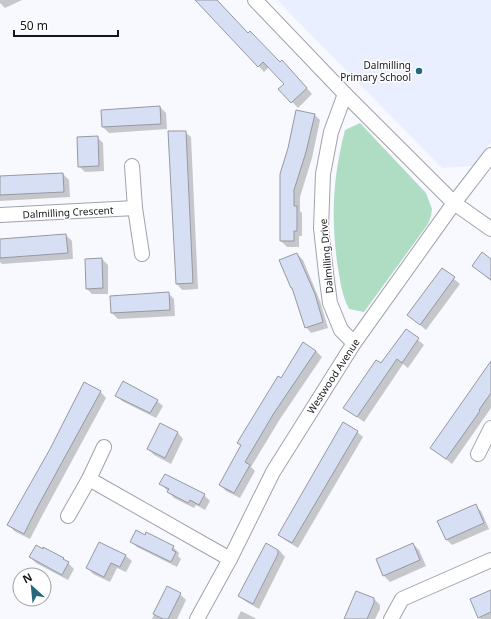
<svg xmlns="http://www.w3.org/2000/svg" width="491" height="619" font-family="'Noto Sans',sans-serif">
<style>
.built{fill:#e9effe}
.green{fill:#afddc4}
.shadow{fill:#0003}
.building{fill:#d7dff5;stroke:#9699a1}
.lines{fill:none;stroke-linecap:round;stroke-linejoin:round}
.minor-casing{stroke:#a1a3ab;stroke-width:16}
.minor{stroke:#fff;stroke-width:14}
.poi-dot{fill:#26687b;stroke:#fff;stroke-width:1.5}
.labels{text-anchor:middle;stroke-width:3;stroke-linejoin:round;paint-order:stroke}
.poi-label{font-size:10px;fill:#151619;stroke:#fff;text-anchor:end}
.street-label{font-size:10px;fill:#151619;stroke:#fff}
</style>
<rect width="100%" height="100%" fill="#f7f9fe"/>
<path class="built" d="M277 0H491V142L473 166 442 168Z"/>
<path class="green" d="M360 123 426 193 432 209 431 216 428 224 364 312 349 309C341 294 340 278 337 262 331 214 333 177 345 130Z"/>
<g class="shadow">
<path d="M0 0H22L5 8 0 3Z"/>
<path d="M197 0H216L248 34 280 64 288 67 312 94 298 108 280 89 285 84 269 67 264 72Z"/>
<path d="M160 107 166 113 167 129 109 133 103 127Z"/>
<path d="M314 114 320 120 312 158 300 197V211L302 213V236H299V247H287L281 241 289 148Z"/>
<path d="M185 132 191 137 198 289 182 290 177 284Z"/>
<path d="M97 137 103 143 104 171 85 172 79 166Z"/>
<path d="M63 174 69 180 70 197 0 201V177Z"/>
<path d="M66 235 72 241 73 259 2 264 0 262V240Z"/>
<path d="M297 254 303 260 320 301 328 328 311 333 306 327Z"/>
<path d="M102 259 108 265V294H92L87 289Z"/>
<path d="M491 260V281L473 266Z"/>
<path d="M442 269 460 284 426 330 408 315Z"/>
<path d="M168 293 174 299 175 316 118 319 112 313 111 297Z"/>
<path d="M406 330 424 345 408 368 403 364 364 422 345 408 381 365Z"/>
<path d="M304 344 316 351 322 357 280 419 251 467 255 471 240 498 226 491 220 485 242 446 238 443 281 380Z"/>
<path d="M491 363V408L452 464 432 448Z"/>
<path d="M101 392 106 398 43 514 30 539 14 531 9 525Z"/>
<path d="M116 395 157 401 163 406 156 418 122 401Z"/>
<path d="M160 425 178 433 183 439 171 464 154 455 148 449Z"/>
<path d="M357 432 363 437 298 548 285 540 279 535Z"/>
<path d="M161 484 204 495 210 501 205 510 196 505 194 508 174 498Z"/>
<path d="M475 506 481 511 489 529 452 545 446 539Z"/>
<path d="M131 541 173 547 179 553 178 556 181 559 177 567 137 547Z"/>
<path d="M100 543 126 556 132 561 126 572 117 568 110 582 93 574 88 568Z"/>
<path d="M413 544 419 550 426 566 390 582 384 576 377 559Z"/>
<path d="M266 545 280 551 285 557 259 609 245 601 240 596Z"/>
<path d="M44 548 64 559 74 569 68 580 36 563 30 557Z"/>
<path d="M167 588 180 594 186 600 177 619H152Z"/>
<path d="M491 591V619H481L479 617Z"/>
<path d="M374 599 380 605V609L375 619H345Z"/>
<path d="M241 611 255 618 256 619H237Z"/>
</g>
<g class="building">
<path d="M195 0H217L248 33 250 31 280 62 282 60 307 88 291 103 278 89 284 84 263 62 258 67Z"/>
<path d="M160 106 161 124 102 127 101 110Z"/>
<path d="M296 110 315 114 306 152 294 190V206H297V231H294V241H280V174L288 148Z"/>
<path d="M168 131H186L193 283 176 284Z"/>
<path d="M98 136 99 166 78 167 77 137Z"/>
<path d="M63 173 64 192 0 195V176Z"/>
<path d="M66 234 68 253 0 258V239Z"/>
<path d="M482 252 491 259V280L472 266Z"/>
<path d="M297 253 315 294 323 322 305 328 292 288H291L279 260Z"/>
<path d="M102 258 103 288 86 289 85 259Z"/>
<path d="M442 268 455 277 420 325 407 315Z"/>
<path d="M169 292 170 310 111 313 110 296Z"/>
<path d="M406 329 419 338 402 363 397 359 357 417 343 408 376 360 381 363Z"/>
<path d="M303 342 316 351 274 413 245 462 250 465 234 493 219 485 241 445 237 443 278 376 281 378Z"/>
<path d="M491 361V393L479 410 480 411 446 459 430 448Z"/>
<path d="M123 381 158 400 150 413 115 396Z"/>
<path d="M84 382 101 391 37 508 24 534 7 525 50 449Z"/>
<path d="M343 422 358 431 292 543 278 535Z"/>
<path d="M160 423 178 432 165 458 147 449Z"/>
<path d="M165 474 205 494 199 505 190 500 188 503 167 492 169 489 159 484Z"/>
<path d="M476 504 484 523 446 540 437 521Z"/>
<path d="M136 530 145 535 146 532 174 546 172 550 176 552 171 562 130 542Z"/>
<path d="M99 542 126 555 120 567 111 563 104 577 86 568Z"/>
<path d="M266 543 278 550V554L253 604 238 596Z"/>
<path d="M413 543 420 560 383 576 376 559Z"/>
<path d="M36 545 43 549V547L64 558 63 559 69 562 62 575 29 557Z"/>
<path d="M167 586 181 593 168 619H163L153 614Z"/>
<path d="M491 590V612L478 618 470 599Z"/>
<path d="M356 591 374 598V603L367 619H344Z"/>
</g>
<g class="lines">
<g class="minor-casing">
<g id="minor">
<path d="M255 0 345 94 454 203 491 229"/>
<path d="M345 94 331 132 323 174 321 228 326 273 330 303 341 330 354 343"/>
<path d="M132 166 135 208 142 254"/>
<path d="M0 215 135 208"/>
<path d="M104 447 89 479 230 559"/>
<path d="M478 454 491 428"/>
<path d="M68 516 89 479"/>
<path d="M197 619 230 559 273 472 354 343 454 203 491 155"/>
<path d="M391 619 402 599 491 560"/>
</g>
</g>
<use href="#minor" class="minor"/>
</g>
<circle class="poi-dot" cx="419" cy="71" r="4"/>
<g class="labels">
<g class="poi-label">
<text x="411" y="69">Dalmilling<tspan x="411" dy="12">Primary School</tspan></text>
</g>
<g class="street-label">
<text transform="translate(68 212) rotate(-3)" y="4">Dalmilling Crescent</text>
<text transform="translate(326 256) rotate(-95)" y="4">Dalmilling Drive</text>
<text transform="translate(333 376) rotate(-57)" y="4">Westwood Avenue</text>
</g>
</g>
<g transform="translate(32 587) rotate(333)"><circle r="19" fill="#ffffff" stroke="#a1a2a3"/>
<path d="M0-3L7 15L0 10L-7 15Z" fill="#26687b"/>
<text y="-6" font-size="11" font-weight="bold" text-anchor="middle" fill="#151619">N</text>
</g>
<path d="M14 30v6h104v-6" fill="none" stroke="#151619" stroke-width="2"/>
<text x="20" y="30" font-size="12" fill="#151619" stroke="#ffffff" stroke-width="3" paint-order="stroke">50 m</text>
</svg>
